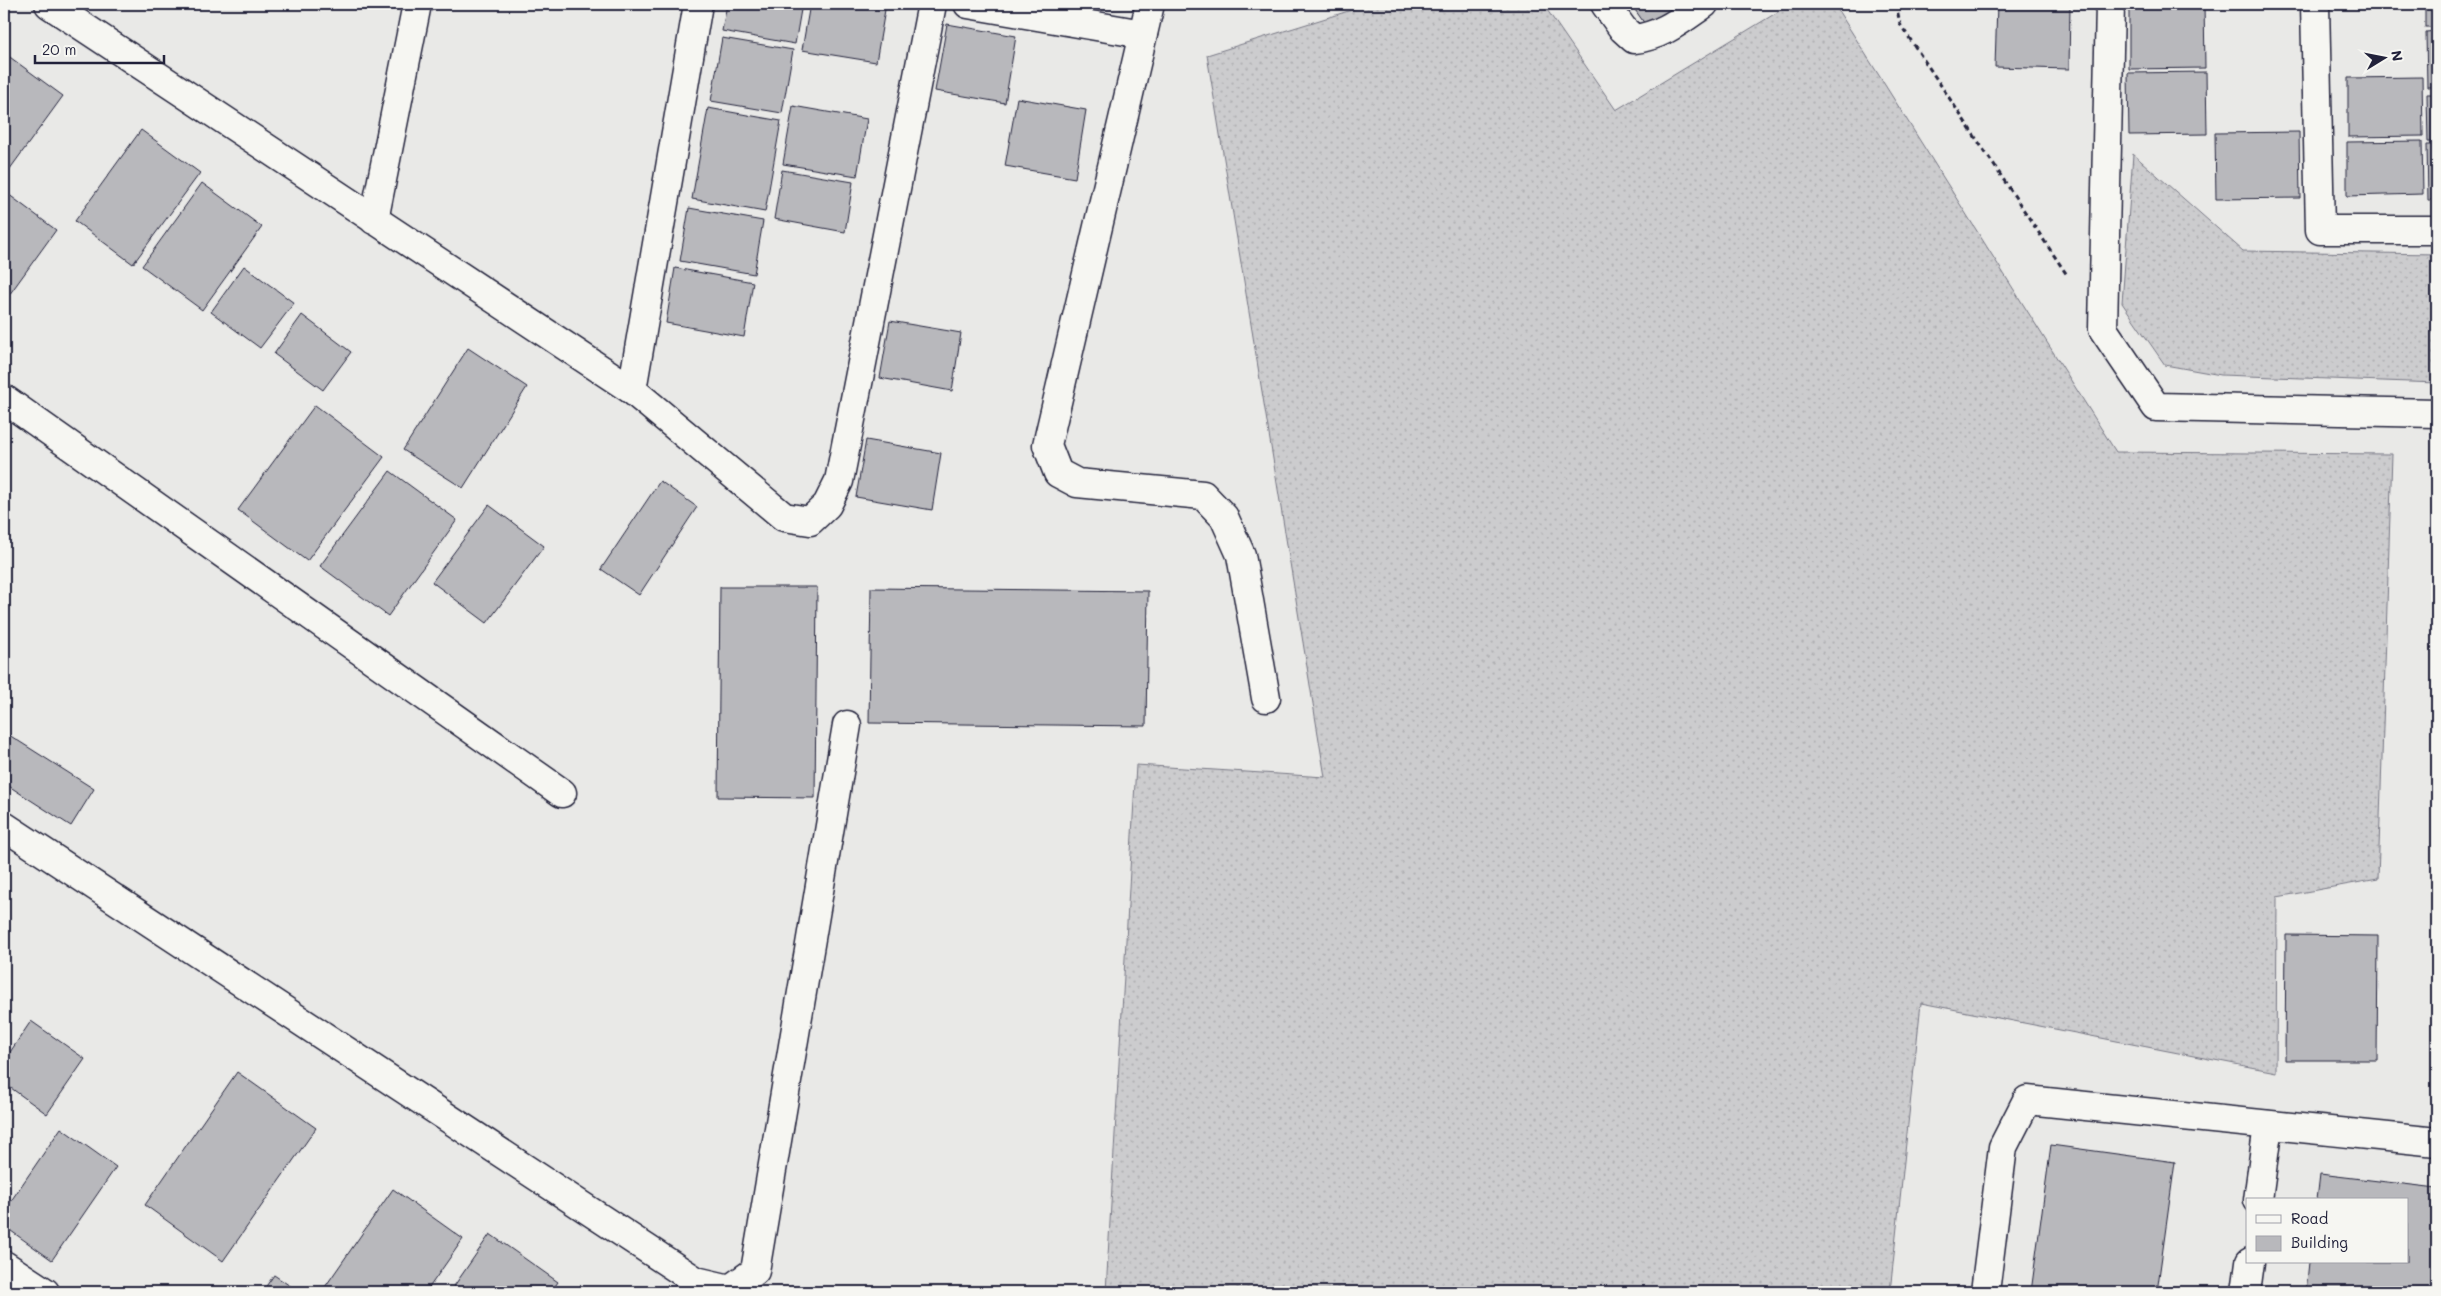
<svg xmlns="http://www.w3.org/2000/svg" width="2441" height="1296" font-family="Mali,sans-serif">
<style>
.grass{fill:url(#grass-dots);stroke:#777784}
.building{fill:#b8b8bc;stroke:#22223b}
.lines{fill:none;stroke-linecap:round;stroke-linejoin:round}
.minor-casing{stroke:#22223b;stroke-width:31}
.path{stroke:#22223b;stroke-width:3;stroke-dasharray:5 4;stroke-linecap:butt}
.minor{stroke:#f6f6f2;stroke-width:28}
</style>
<defs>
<pattern id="grass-dots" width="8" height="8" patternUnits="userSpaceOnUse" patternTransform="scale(1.25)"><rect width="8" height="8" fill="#ccccce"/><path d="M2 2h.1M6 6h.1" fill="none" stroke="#afafb2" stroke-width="1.8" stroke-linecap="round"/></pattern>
</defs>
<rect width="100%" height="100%" fill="#e9e9e7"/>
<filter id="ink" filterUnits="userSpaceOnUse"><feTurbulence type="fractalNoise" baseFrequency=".02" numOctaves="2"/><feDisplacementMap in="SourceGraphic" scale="10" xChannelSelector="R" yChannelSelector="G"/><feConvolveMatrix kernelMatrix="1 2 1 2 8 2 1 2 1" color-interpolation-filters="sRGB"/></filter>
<g filter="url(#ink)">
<g class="grass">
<path d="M1371 4H1543L1616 110 1791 4H1834L2116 452 2392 454 2378 879 2277 897 2276 1072 1921 1003 1890 1292H1106L1136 765 1325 777 1207 55Z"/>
<path d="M2133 154 2243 251 2437 254V383L2221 375 2165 365 2122 303Z"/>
</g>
<g class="building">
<path d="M727 4H802L795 44 722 31Z"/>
<path d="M810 4H886L876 62 802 50Z"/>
<path d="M1631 4H1681L1647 27Z"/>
<path d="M1997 4H2070L2069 69 1995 67Z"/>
<path d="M2129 4H2204L2205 68 2129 69Z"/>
<rect x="2425" y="4" width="12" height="23"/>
<path d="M947 24 1016 36 1005 103 935 91Z"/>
<path d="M2437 31V87H2427L2426 32Z"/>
<path d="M722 38 793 50 782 113 711 101Z"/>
<path d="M7 55 63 96 4 177V60Z"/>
<path d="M2206 72 2207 134 2129 135 2128 73Z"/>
<path d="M2422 77 2423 136 2348 137V78Z"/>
<path d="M2427 94H2437V142H2428Z"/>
<path d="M1017 98 1086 110 1075 178 1005 166Z"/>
<path d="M793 106 867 119 857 176 783 164Z"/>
<path d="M708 108 781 121 765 212 692 199Z"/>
<path d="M141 130 200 173 133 264 75 221Z"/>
<path d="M2299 132 2300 198 2216 199 2215 133Z"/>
<path d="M2422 141 2423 194 2347 196V142Z"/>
<path d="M2427 145H2437V200H2428Z"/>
<path d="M782 170 853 182 845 232 774 219Z"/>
<path d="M202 183 262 227 202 310 142 266Z"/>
<path d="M4 191 56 230 4 302Z"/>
<path d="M689 208 763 221 754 274 680 261Z"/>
<path d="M244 266 294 303 260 348 211 312Z"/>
<path d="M675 268 753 282 744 337 666 323Z"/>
<path d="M302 315 351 352 323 390 274 354Z"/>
<path d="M890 321 961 333 952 391 880 378Z"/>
<path d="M468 348 527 387 463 488 403 450Z"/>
<path d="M315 405 384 457 307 561 238 510Z"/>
<path d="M866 440 941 453 932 510 856 497Z"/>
<path d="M390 471 457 520 388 616 320 566Z"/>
<path d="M660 481 697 507 639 595 601 569Z"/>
<path d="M489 505 544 546 487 623 432 582Z"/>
<path d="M720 587H817L815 798 718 797Z"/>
<path d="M871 588 1148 591 1146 726 869 723Z"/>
<path d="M9 735 94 789 71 826 4 783V744Z"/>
<path d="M2286 935 2378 936 2377 1060H2285Z"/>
<path d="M31 1021 85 1059 47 1114 4 1083V1061Z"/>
<path d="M237 1072 316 1128 223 1261 145 1205Z"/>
<path d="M61 1128 116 1167 52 1260 4 1226V1211Z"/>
<path d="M2051 1145 2175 1162 2157 1292H2031Z"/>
<path d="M2320 1174 2437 1188V1292H2306L2309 1262H2407V1200H2317Z"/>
<path d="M393 1189 463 1239 426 1292H333L325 1287Z"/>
<path d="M490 1234 558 1282 551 1292H450Z"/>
<path d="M274 1275 299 1292H262Z"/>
</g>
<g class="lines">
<g class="minor-casing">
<g id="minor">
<path d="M49 4 632 390 784 517 810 521 827 505 839 481 932 4"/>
<path d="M968 4 1143 34"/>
<path d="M1150 4 1047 445 1058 473 1077 483 1203 495 1224 517 1241 555 1266 698"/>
<path d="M1605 4 1623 29 1634 39C1662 36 1681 20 1704 4"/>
<path d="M2110 4 2103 329 2156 407 2437 413"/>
<path d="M2315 4 2320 230H2437"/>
<path d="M374 220 417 4"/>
<path d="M632 390 698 4"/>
<path d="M4 399 562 793"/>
<path d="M4 826 696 1281 730 1289 755 1271 847 725"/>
<path d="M2258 1200 2268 1125"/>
<path d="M4 1265 45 1292"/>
<path d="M1985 1292 2003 1147 2027 1100 2437 1142"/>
<path d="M2246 1292 2250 1262"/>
</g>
</g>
<path class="path" d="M1896 4 1900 24 2067 275"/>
<use href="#minor" class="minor"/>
</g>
</g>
<rect width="2441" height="1296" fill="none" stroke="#f6f6f2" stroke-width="20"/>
<rect x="10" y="10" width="2421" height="1276" fill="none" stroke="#22223b" stroke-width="2" filter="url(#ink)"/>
<rect x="2246" y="1198" width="162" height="65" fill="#f6f6f2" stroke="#a1a1a9"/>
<rect x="2256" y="1215" width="25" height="8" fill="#f6f6f2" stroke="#a1a1a9"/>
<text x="2291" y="1224" font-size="15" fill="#22223b">Road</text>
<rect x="2256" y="1236" width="25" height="15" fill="#b8b8bc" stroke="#a1a1a9"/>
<text x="2291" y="1248" font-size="15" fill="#22223b">Building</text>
<g transform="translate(2384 58) rotate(80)" stroke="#f6f6f2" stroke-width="4" paint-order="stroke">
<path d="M0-4L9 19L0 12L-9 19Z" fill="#22223b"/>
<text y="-8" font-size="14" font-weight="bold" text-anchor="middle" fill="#22223b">N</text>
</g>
<path d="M35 55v8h129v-8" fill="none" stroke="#22223b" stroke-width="2.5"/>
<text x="42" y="55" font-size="15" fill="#22223b" stroke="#f6f6f2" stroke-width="4" paint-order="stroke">20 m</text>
</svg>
